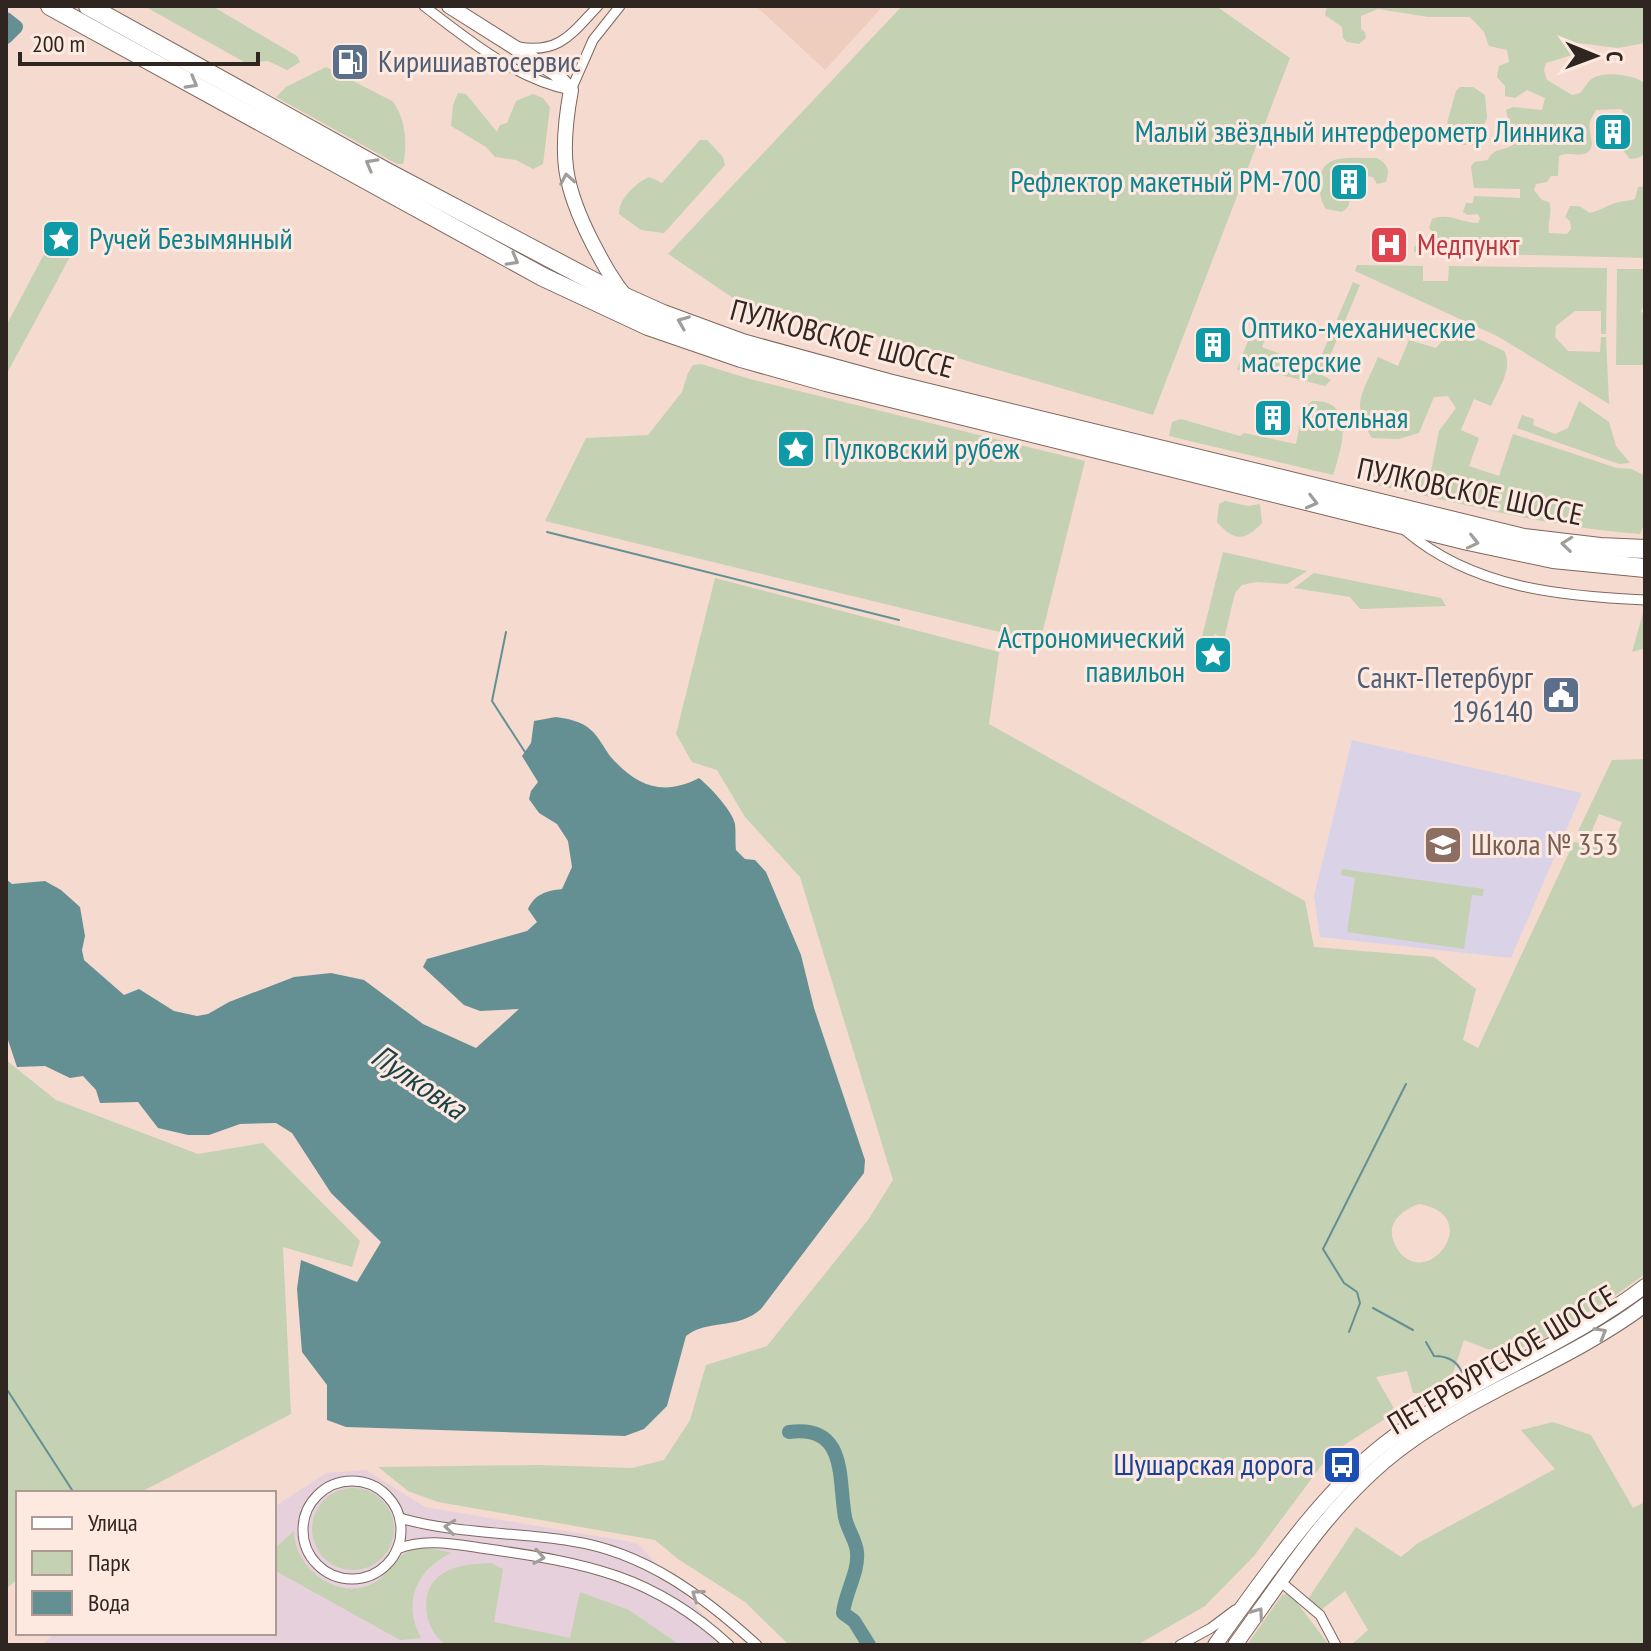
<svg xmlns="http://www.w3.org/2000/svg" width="1651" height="1651" font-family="'PT Sans Narrow',sans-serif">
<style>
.commercial{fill:#e6d0dc}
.built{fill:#eecdbf}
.education{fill:#dad3e8}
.green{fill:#c4d1b2;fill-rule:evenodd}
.water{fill:#659093}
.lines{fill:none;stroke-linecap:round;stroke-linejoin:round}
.stream{stroke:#659093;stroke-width:2}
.river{stroke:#659093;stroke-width:14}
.street-casing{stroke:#7d675d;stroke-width:11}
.secondary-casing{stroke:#7d675d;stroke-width:16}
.highway-casing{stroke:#7d675d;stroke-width:20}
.street{stroke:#fff;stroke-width:9}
.secondary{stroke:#fff;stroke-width:14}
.highway{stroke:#fff;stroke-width:18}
.oneway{stroke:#a19d9b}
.labels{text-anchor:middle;stroke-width:6;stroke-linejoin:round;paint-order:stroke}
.service-label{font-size:30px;fill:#4e5e75;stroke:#fee9e0;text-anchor:start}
.culture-label{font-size:30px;fill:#0d838f;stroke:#fee9e0;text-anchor:start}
.health-label{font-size:30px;fill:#be3a42;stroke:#fee9e0;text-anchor:start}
.street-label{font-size:30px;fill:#2f2521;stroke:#fee9e0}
.education-label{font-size:30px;fill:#785e54;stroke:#fee9e0;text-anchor:start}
.transit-label{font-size:30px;fill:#164399;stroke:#fee9e0;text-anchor:end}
.water-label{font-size:32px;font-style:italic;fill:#194346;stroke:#fee9e0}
</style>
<rect width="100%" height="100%" fill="#f5dad0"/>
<path class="commercial" d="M366 1470 425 1507 637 1543 732 1645H42L55 1633H274V1507L326 1473Z"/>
<path class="built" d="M756 6H883L825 70Z"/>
<path class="education" d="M1352 740 1582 793 1511 958 1320 937 1314 896Z"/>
<g class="green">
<path d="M144 6H212L297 56 300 62 287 70 268 61 246 63Z"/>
<path d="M902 6H1216L1290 58 1153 415 913 345 742 304 668 254Z"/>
<path d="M1327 6H1645V43L1618 48 1578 43 1572 55 1546 63 1544 70 1547 80 1572 95 1580 93C1584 89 1588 81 1593 78 1606 71 1632 75 1643 82L1645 154 1638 158 1630 159 1621 148 1630 122 1621 109 1596 110C1594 114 1591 118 1590 122 1587 132 1598 148 1586 153 1578 157 1568 151 1559 156L1558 176H1551L1547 182 1536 184 1534 190 1542 200 1549 202C1553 212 1547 222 1549 233L1567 234 1571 229 1570 221 1565 217 1570 206H1579L1590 213C1599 211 1606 206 1615 203 1622 201 1628 201 1635 199L1638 187 1645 186V258L1414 252V247L1419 243 1433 241 1435 234 1429 228 1432 219C1449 212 1461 223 1478 223L1480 219 1478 214 1467 215 1463 212 1466 203H1473L1474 196 1520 198V189L1474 188 1471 167 1474 162 1488 160C1492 148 1504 151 1513 145V141L1505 140 1497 129 1498 124 1508 119 1506 110 1513 107 1542 110 1545 98 1527 90 1515 98 1505 96V86L1497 77 1499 66 1509 62 1507 50 1489 46 1484 32 1470 17H1428L1378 9 1361 16V29L1365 32 1366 38 1359 44 1347 42 1343 38 1342 27 1325 15Z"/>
<path d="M326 67 392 101C405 116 408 144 403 164H397L276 97 286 87Z"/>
<path d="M1460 87H1473L1485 95 1487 118 1476 145H1461L1462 140H1458L1447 123 1456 91Z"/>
<path d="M458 93 466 94 497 132 500 125 507 123 516 101 533 94 543 98 550 107 543 164 533 169 516 160 495 157 486 147 451 126 453 105Z"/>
<path d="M700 140H707L723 157 725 165 664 233 641 230 619 214C619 198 636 183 649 177L662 183Z"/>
<path d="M1377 158C1388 165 1390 169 1386 182L1377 184 1373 177 1340 172 1334 173 1331 183 1335 191 1346 192 1351 196 1348 207 1342 212 1326 209C1320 200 1320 194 1320 184 1319 151 1354 159 1377 158Z"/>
<path d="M50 243 71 255 6 375V326Z"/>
<path d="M1357 265 1423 266V281H1448L1449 266 1607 268 1606 334H1601V311H1575L1556 326 1555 337 1568 351 1600 352 1601 337H1606L1609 404 1497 336 1355 271Z"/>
<path d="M1617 269H1645V303L1641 311 1645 316 1644 365H1616Z"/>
<path d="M1353 282 1360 285 1322 375 1331 380 1325 386 1253 368 1243 373 1237 369 1253 328 1270 326 1262 347 1316 368Z"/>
<path d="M1458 329 1504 351C1514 367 1498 390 1491 406L1474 399 1461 430 1479 438 1469 466 1499 476 1513 434 1617 468 1632 469 1645 476V522L1640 534C1547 527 1455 502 1364 482L1372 466 1410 470 1430 476 1439 431 1456 408 1448 396 1434 397 1419 433 1398 439 1372 438C1349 403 1364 392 1378 357L1398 366 1409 340 1436 348 1446 336Z"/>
<path d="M701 364 750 379 1085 461 1040 642 545 521 586 438 648 435 682 392 688 373 693 365Z"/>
<path d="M1312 401C1357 399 1342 448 1333 475L1169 436 1172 422 1181 419 1240 436 1244 433 1296 444 1303 409Z"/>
<path d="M1579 401 1609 422 1616 446 1630 463 1619 464 1517 428 1522 415 1534 419 1533 425 1555 434 1568 428Z"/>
<path d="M1225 501 1248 506 1260 504 1262 523C1244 542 1234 541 1217 522L1219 504Z"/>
<path d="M1223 552 1307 571 1287 584 1256 582 1242 585 1235 593 1224 639 1215 634 1195 665Z"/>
<path d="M1314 573 1441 598 1446 606 1360 609 1350 597 1294 588Z"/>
<path d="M715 578 999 652 989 724 1305 901 1314 947 1434 957 1476 989 1463 1040 1478 1048 1574 842 1611 850 1622 822 1599 814 1591 833 1578 831 1612 760 1645 759V1274L1613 1297 1543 1339 1516 1350 1487 1349 1464 1340 1452 1376 1434 1393H1413L1407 1371 1376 1377 1396 1412 1330 1454 1254 1556 1205 1606 1137 1645H789L745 1602 678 1559 655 1540 438 1502 408 1491 378 1467 540 1465 632 1468 664 1460 690 1420 706 1365 767 1346 868 1220 893 1180 800 877 745 817 717 770 692 762 676 734ZM1419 1204C1486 1215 1427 1292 1398 1250 1383 1228 1397 1212 1419 1204Z"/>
<path d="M1645 606V648L1632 652Z"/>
<path d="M1342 869 1484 889 1483 896 1472 895 1464 949 1347 932 1355 878 1341 875Z"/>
<path d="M6 1060 56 1100 198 1154 263 1143 360 1241 352 1267 283 1247 291 1414 139 1493H18V1579L6 1589Z"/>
<path d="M1553 1422 1591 1435 1633 1508 1645 1502V1645H1351L1368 1630 1345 1591 1321 1610 1308 1599 1356 1527 1401 1557 1418 1543 1555 1469 1521 1430Z"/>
<circle cx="353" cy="1529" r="41"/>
<path d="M294 1531C294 1568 337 1601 372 1584 389 1576 396 1553 415 1549 427 1547 439 1550 451 1553 416 1570 402 1602 421 1638L400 1640 274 1570V1549Z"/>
<path d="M491 1563 503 1569 494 1622 570 1638 580 1592 629 1610 680 1645H447C424 1632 417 1590 442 1574 457 1564 474 1564 491 1563Z"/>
<path d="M1286 1594 1292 1596 1329 1645H1247L1282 1595Z"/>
</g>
<path class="water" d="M556 717C568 719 582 721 591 730 599 737 604 748 610 756 636 786 663 797 699 778 710 787 732 810 735 824 736 832 735 842 736 850L745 859 755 860 766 872 801 955 814 1008 865 1160 864 1173 761 1309C738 1330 707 1319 686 1336L667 1406 644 1429 625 1436 346 1427 327 1420V1385L302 1352 297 1289 301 1260 357 1282 381 1242 331 1193 292 1133 276 1123 240 1124 209 1135H188L158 1128 138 1102 100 1103 96 1090 83 1076 70 1078 45 1066 17 1067 6 1034V879L12 884 45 881 61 890 80 907 85 936 82 950 84 960 124 995 139 989 174 1011 197 1016 208 1014 229 1002 294 977 331 973 364 980 423 1024 476 1048 519 1009 480 1011 464 1005 423 967 427 959 527 931 537 922 528 909C535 894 546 891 562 889L572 867 568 841 557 824 539 813 529 799 531 791 538 782 522 756 531 743 534 721Z"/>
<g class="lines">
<g class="stream">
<path d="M547 532 899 620"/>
<path d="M506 632 492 701 525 752"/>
<path d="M1373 1308 1413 1330"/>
<path d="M1349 1332 1360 1303 1357 1292 1344 1283 1323 1249 1406 1084"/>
<path d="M1426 1342 1434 1356C1447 1356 1456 1360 1462 1372"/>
<path d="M6 1388 74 1493"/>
</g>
<g class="river">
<path d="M6 19 16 27 6 37"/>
<path d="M789 1432C848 1424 838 1479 845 1517 847 1529 856 1540 857 1552 859 1572 845 1593 843 1613L854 1621 869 1645"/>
</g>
<g class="street-casing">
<g id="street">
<path d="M424 6C467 39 517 80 571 90L593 40 620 6"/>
<path d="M519 47C560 54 572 33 598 6"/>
<path d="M1406 531C1473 588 1560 596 1645 600"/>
<circle cx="352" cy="1530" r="49"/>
<path d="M400 1518C455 1534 515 1532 571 1541 645 1552 703 1596 757 1645"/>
<path d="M397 1549C426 1537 459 1545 488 1549 586 1563 653 1575 729 1645"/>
<path d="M1281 1582 1320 1615 1336 1645"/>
<path d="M1180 1645 1211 1628 1235 1610"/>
</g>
</g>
<g class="secondary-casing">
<g id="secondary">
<path d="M449 6 555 73 571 90C559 155 563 186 593 244 603 263 612 280 626 297"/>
<path d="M1215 1645C1263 1579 1320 1494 1384 1444 1464 1381 1564 1348 1645 1286"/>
<path d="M1235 1645C1285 1576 1333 1498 1404 1446 1479 1391 1570 1361 1645 1305"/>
</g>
</g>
<g class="highway-casing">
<g id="highway">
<path d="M50 6 543 277 648 326 741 358 826 382 1468 541 1553 559 1645 568"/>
<path d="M88 6 387 172 612 291 663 314 742 343 888 383 1524 538 1600 547 1645 549"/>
</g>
</g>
<use href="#street" class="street"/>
<use href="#secondary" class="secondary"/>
<use href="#highway" class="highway"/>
</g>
<defs><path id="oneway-chevron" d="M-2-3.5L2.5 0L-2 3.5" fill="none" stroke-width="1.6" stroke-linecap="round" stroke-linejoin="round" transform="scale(2)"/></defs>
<g class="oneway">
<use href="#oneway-chevron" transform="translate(192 83) rotate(29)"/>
<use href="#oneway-chevron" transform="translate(371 164) rotate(-151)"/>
<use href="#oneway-chevron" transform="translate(567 179) rotate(-100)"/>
<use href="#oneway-chevron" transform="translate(513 260) rotate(29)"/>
<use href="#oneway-chevron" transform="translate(683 322) rotate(-158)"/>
<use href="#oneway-chevron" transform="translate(1312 502) rotate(14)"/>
<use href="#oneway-chevron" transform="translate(1473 542) rotate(13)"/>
<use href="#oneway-chevron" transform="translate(1567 544) rotate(-174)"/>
<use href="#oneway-chevron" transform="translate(1601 1333) rotate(-30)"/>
<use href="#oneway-chevron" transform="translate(450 1527) rotate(-174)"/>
<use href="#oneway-chevron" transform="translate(539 1557) rotate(9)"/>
<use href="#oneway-chevron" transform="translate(697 1595) rotate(-145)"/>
<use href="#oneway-chevron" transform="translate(1258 1613) rotate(-54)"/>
</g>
<defs>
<g id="fuel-square" transform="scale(2)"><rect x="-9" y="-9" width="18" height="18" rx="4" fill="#5c6f8a" stroke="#fee9e0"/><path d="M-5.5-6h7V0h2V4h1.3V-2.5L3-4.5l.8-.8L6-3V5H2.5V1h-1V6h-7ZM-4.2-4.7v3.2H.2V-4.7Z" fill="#fff"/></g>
<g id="building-square" transform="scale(2)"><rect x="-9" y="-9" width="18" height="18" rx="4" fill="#0f9aa8" stroke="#fee9e0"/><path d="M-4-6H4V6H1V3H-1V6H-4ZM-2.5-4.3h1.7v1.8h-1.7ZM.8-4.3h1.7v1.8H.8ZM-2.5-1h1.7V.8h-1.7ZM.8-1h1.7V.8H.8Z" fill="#fff"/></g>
<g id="sight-square" transform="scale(2)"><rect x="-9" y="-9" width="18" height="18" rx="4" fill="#0f9aa8" stroke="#fee9e0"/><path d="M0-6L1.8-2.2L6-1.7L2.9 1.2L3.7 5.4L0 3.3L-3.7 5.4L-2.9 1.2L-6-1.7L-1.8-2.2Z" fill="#fff"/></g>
<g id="hospital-square" transform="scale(2)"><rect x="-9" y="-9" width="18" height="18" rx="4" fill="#e0444e" stroke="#fee9e0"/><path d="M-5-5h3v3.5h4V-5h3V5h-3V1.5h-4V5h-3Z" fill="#fff"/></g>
<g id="civic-square" transform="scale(2)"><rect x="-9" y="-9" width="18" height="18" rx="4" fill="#5c6f8a" stroke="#fee9e0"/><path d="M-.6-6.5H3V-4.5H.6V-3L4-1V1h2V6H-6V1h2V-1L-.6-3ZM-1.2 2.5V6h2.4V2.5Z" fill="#fff"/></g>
<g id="school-square" transform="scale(2)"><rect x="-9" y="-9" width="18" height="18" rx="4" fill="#8d6e63" stroke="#fee9e0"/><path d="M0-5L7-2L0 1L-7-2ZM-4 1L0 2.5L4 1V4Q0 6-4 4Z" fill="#fff"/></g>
<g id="bus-square" transform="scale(2)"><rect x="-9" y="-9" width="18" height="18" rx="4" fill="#1a4fb4" stroke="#fee9e0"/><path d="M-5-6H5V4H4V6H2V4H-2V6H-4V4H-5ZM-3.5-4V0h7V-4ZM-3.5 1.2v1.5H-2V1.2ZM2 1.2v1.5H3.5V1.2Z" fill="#fff"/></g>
</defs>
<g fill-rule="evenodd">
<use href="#fuel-square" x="350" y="62"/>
<use href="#building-square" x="1613" y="132"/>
<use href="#building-square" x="1349" y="182"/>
<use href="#sight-square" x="61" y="239"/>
<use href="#hospital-square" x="1389" y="245"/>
<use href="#building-square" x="1213" y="345"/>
<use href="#building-square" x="1273" y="418"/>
<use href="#sight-square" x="796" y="449"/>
<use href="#sight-square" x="1213" y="655"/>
<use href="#civic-square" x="1561" y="695"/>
<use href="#school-square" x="1443" y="845"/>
<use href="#bus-square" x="1342" y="1465"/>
</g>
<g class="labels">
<g class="service-label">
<text x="378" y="72">Киришиавтосервис</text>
<text x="1533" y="688" text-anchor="end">Санкт-Петербург<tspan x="1533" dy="34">196140</tspan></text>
</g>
<g class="culture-label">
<text x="1585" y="142" text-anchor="end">Малый звёздный интерферометр Линника</text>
<text x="1321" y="192" text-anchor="end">Рефлектор макетный РМ-700</text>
<text x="89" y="249">Ручей Безымянный</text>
<text x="1241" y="338">Оптико-механические<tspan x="1241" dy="34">мастерские</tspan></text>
<text x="1301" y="428">Котельная</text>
<text x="824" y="459">Пулковский рубеж</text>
<text x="1185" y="648" text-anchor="end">Астрономический<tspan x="1185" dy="34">павильон</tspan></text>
</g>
<g class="health-label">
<text x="1417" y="255">Медпункт</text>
</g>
<g class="street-label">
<text transform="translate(842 339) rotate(15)" y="10">ПУЛКОВСКОЕ ШОССЕ</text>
<text transform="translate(1470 492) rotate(12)" y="10">ПУЛКОВСКОЕ ШОССЕ</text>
<text transform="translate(1502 1360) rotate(-31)" y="10">ПЕТЕРБУРГСКОЕ ШОССЕ</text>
</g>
<g class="education-label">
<text x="1471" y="855">Школа № 353</text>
</g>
<g class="transit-label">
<text x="1314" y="1475">Шушарская дорога</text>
</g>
<g class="water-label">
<text transform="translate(419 1082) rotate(34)" y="11">Пулковка</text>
</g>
</g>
<rect width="1651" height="1651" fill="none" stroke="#2f2521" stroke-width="16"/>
<rect x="16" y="1491" width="260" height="144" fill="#fee9e0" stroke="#ab9b94" stroke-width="2"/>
<rect x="32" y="1517" width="40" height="12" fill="#ffffff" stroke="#ab9b94" stroke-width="2"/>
<text x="88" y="1531" font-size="24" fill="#2f2521">Улица</text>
<rect x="32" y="1551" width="40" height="24" fill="#c4d1b2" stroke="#ab9b94" stroke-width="2"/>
<text x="88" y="1571" font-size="24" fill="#2f2521">Парк</text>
<rect x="32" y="1591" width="40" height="24" fill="#659093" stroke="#ab9b94" stroke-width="2"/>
<text x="88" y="1611" font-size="24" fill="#2f2521">Вода</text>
<g transform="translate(1595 56) rotate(91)" stroke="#fee9e0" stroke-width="6" paint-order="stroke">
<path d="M0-6L14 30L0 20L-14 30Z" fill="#2f2521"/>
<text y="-12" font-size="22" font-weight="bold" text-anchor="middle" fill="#2f2521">С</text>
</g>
<path d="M20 52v12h238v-12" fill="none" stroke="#2f2521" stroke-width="4"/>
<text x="32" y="52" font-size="24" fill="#2f2521" stroke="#fee9e0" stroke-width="6" paint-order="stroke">200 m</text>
</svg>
